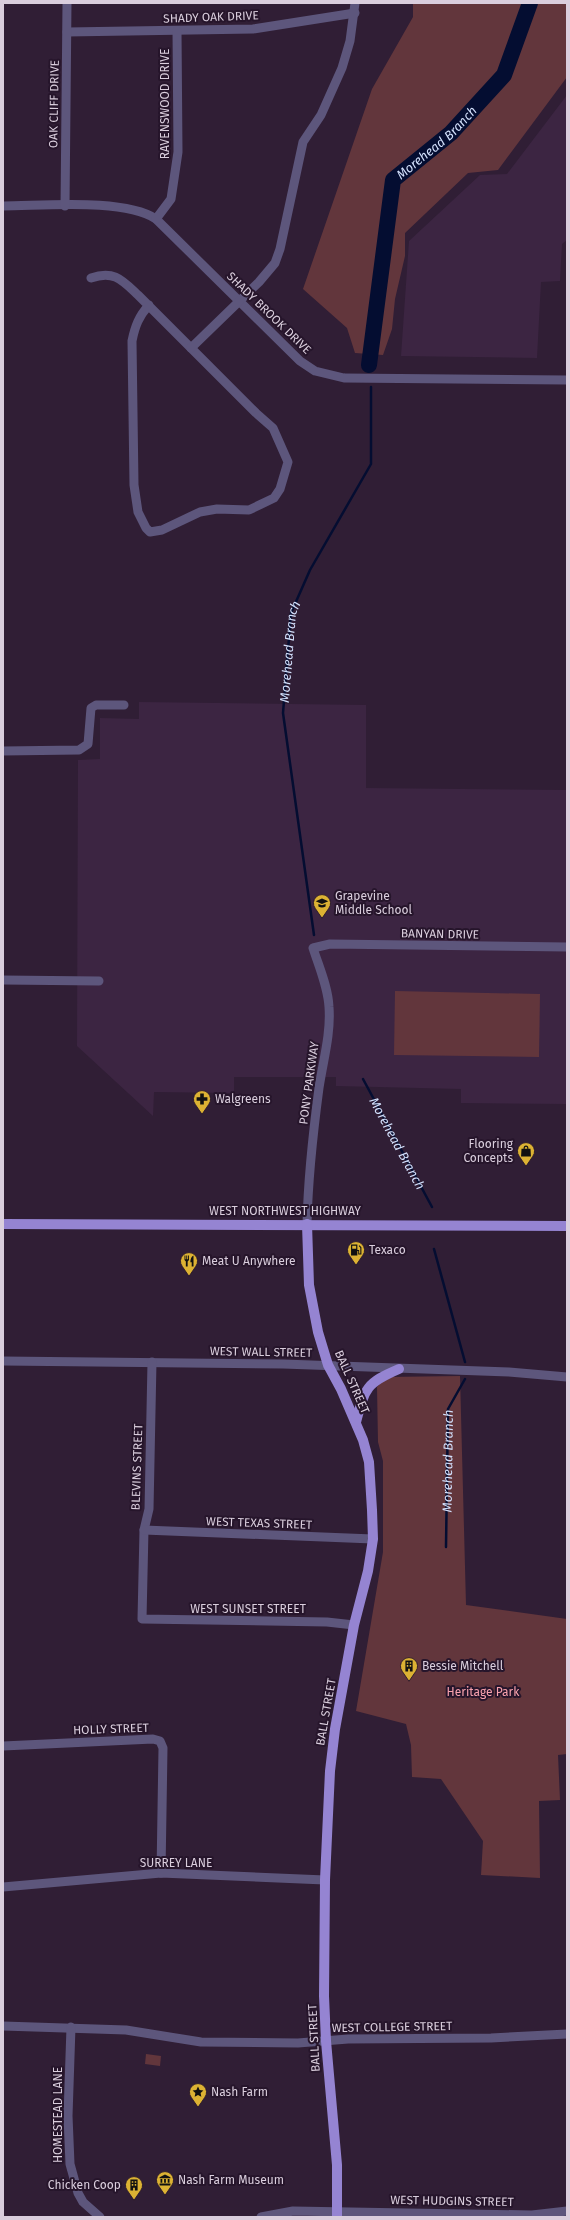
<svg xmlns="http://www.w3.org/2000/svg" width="570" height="2220" font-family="'Fira Sans',sans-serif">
<rect width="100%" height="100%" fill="#301e35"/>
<g fill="#3c2542">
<polygon points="567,95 567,240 562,244 560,281 541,282 537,358 401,356 409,241 480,175 507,174"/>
<polygon points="139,702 366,705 366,788 567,790 567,1104 461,1103 461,1089 336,1086 336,1077 234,1077 234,1093 154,1092 153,1116 77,1046 78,760 100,759 100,718 139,719"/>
</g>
<g fill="#62363c">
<polygon points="413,3 567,3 567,77 498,170 468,173 405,233 405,256 395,299 392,329 383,355 355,353 347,328 303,289 372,89 413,17"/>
<polygon points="395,991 540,994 539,1057 394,1055"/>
<polygon points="460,1376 466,1605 567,1619 567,1754 558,1755 560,1800 539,1801 540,1878 481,1875 483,1841 441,1779 412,1777 411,1745 406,1724 356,1711 383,1552 383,1461 378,1442 377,1387 386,1377"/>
<polygon points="146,2054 161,2056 160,2066 145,2064"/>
</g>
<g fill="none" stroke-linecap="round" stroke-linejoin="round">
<g stroke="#040d31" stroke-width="2.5">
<path id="s1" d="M 314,935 L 283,713 L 291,613 L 310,570 L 371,464 L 371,387"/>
<path id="s2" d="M 363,1079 L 432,1207"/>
<polyline points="434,1249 465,1362"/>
<path id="s3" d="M 446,1547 L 448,1409 L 465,1379"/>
</g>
<path stroke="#040d31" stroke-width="16" id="s4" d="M 369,365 L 393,180 L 451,133 L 504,75 L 530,3"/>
<g stroke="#5d567c" stroke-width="9">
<polyline points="67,32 253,29 355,13"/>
<path d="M 3,206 C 43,206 124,198 156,219 L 300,361 L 315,371 L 344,378 L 567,380"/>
<polyline points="65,206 67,3"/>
<polyline points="156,219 171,199 178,152 177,31"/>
<path d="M 91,278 C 114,270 122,280 138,295 L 256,413 L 273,428 L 288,462 L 280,489 L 274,498 L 249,510 L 217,509 L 200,512 L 162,530 L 150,532 L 146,528 L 138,512 L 134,485 L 132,341 C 135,326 139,316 149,305"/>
<polyline points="191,348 259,282 275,263 280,249 303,142 321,115 342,68 350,41 355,3"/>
<polyline points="3,751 79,750 88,744 91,708 96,705 124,705"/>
<polyline points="3,980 99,981"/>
<path d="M 307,1224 C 308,1179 313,1133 319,1088 C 323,1061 331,1034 329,1007 C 328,987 319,967 313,948 L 330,944 L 567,947"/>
<polyline points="3,1361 283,1364 509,1372 567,1377"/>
<polyline points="152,1362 149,1509 144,1530 142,1619 327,1622 354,1625"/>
<polyline points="144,1530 373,1539"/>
<polyline points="3,1746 153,1739 160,1741 163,1748 161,1873"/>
<polyline points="3,1887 161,1873 325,1880"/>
<polyline points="3,2026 126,2030 201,2042 298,2043 348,2039 491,2038 567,2034"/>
<polyline points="71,2027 68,2116 70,2164 78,2193 83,2202 100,2217"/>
<polyline points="261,2217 293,2211 532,2215 567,2211"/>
</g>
<g stroke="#9584d2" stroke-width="10">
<polyline points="3,1224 567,1226"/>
<polyline points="307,1224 309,1285 318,1332 328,1365 341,1389 363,1440 369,1462 372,1510 373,1539 368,1571 354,1625 335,1729 330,1771 325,1880 324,1996 326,2041 337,2165 337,2217"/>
<path d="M 356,1422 C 365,1388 366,1383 399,1369"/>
</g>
</g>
<defs>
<g id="school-pin" transform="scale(0.9)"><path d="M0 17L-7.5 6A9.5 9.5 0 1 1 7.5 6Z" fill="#dcb233" stroke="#26152b"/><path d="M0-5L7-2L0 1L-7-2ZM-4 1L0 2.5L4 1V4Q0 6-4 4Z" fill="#111"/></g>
<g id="pharmacy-pin" transform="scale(0.9)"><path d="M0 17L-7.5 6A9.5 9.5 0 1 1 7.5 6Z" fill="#dcb233" stroke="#26152b"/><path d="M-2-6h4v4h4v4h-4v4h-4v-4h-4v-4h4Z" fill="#111"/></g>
<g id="shop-pin" transform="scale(0.9)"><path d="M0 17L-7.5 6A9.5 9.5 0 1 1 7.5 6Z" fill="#dcb233" stroke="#26152b"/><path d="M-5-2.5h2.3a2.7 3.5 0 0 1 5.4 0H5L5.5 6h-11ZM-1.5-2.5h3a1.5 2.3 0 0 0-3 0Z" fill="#111"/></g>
<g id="fuel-pin" transform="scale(0.9)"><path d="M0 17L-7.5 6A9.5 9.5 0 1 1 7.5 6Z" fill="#dcb233" stroke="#26152b"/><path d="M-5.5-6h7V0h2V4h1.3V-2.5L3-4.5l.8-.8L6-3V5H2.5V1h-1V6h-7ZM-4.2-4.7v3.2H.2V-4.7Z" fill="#111"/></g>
<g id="restaurant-pin" transform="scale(0.9)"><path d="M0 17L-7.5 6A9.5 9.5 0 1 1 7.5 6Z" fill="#dcb233" stroke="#26152b"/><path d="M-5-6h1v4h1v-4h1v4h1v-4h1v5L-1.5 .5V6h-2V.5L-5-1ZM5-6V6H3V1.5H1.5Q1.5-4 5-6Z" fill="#111"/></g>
<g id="building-pin" transform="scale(0.9)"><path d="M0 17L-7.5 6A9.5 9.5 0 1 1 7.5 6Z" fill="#dcb233" stroke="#26152b"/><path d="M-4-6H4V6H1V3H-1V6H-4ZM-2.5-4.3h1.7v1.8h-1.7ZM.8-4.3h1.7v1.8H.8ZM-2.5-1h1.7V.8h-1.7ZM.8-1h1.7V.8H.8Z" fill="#111"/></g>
<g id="sight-pin" transform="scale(0.9)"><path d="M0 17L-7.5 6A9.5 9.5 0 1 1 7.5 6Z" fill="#dcb233" stroke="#26152b"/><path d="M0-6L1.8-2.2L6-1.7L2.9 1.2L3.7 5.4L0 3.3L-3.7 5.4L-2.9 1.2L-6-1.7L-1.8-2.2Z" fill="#111"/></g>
<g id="museum-pin" transform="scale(0.9)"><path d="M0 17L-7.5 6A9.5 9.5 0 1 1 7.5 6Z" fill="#dcb233" stroke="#26152b"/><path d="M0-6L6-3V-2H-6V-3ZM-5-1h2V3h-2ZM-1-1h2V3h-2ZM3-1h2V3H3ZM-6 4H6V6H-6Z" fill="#111"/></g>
</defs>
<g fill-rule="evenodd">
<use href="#school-pin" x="322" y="903"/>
<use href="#pharmacy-pin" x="202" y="1099"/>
<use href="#shop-pin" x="526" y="1151"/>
<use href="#fuel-pin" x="356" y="1250"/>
<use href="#restaurant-pin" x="189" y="1261"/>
<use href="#building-pin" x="409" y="1666"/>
<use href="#sight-pin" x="198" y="2092"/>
<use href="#museum-pin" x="165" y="2180"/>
<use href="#building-pin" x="134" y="2185"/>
</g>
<g text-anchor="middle" stroke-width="4" stroke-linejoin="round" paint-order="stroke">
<g font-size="12" fill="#dacedd" stroke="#26152b">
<text transform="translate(211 17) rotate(-2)" y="4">SHADY OAK DRIVE</text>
<text transform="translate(54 104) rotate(-89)" y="4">OAK CLIFF DRIVE</text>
<text transform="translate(165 104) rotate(-90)" y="4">RAVENSWOOD DRIVE</text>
<text transform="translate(269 313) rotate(44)" y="4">SHADY BROOK DRIVE</text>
<text transform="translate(440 934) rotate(1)" y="4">BANYAN DRIVE</text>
<text transform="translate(309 1083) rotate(-82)" y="4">PONY PARKWAY</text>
<text x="285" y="1215">WEST NORTHWEST HIGHWAY</text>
<text transform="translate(261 1352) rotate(1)" y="4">WEST WALL STREET</text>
<text transform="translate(352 1382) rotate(66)" y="4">BALL STREET</text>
<text transform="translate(137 1467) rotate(-88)" y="4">BLEVINS STREET</text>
<text transform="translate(259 1523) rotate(2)" y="4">WEST TEXAS STREET</text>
<text x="248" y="1613">WEST SUNSET STREET</text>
<text transform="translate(326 1712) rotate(-80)" y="4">BALL STREET</text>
<text transform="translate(111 1729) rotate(-2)" y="4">HOLLY STREET</text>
<text x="176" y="1867">SURREY LANE</text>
<text transform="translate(392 2027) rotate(-1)" y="4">WEST COLLEGE STREET</text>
<text transform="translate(314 2038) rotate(-93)" y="4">BALL STREET</text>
<text transform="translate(58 2115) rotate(-90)" y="4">HOMESTEAD LANE</text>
<text transform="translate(452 2201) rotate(1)" y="4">WEST HUDGINS STREET</text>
</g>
<g font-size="12" fill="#dacedd" stroke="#26152b" text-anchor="start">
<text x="335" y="900">Grapevine<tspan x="335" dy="14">Middle School</tspan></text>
<text x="215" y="1103">Walgreens</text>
<text x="513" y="1148" text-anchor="end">Flooring<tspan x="513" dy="14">Concepts</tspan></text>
<text x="369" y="1254">Texaco</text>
<text x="202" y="1265">Meat U Anywhere</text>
<text x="422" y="1670">Bessie Mitchell</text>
<text x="211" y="2096">Nash Farm</text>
<text x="178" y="2184">Nash Farm Museum</text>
<text x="121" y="2189" text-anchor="end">Chicken Coop</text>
</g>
<g font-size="12" fill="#f9a2ae" stroke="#26152b">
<text x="483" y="1696">Heritage Park</text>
</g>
<g font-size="13" font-style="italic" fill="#d2dffb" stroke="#26152b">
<text dy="5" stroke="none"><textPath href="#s4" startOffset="244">Morehead Branch</textPath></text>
<text dy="5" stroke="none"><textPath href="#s1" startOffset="286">Morehead Branch</textPath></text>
<text dy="5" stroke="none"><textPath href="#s2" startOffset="73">Morehead Branch</textPath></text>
<text dy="5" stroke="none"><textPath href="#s3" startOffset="86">Morehead Branch</textPath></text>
</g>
</g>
<rect width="570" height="2220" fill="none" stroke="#dacedd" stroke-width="8"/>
</svg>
